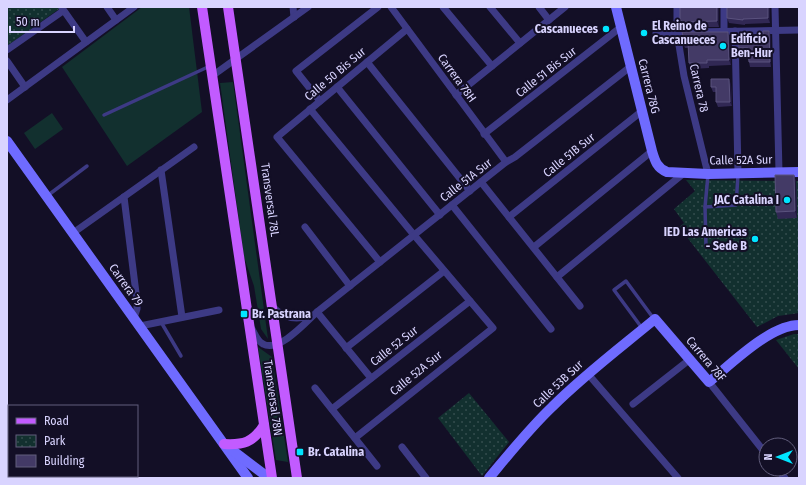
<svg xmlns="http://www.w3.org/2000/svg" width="806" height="485" font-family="'Fira Sans Condensed',sans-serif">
<defs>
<pattern id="park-dots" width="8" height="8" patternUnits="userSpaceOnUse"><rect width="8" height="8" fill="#12302f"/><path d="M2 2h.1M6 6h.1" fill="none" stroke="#344d4e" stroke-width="1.8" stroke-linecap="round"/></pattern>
</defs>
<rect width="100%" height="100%" fill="#130f26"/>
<g fill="#12302f">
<polygon points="142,7 189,7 202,112 127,166 62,67"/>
<polygon points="233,82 268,339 261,329 254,286 244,257 220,83"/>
<polygon points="52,113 63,129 35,149 24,133"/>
<polygon points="258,347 272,357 288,462 276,460"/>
</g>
<g fill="url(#park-dots)">
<polygon points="7,7 58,7 59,9 7,46"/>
<polygon points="686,180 798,181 799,313 778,316 757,327 679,227 684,223 674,209 695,191"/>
<polygon points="794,334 799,334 799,369 776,340"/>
<polygon points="469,393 509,442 482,476 438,418"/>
</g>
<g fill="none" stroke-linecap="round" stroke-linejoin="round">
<g stroke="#3d3a85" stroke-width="3.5">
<polyline points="104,115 210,66"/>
<polyline points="47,196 87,166"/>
<polyline points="705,207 736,205 738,175"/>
<polyline points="706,247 705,207 708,175"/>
<polyline points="161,322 181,356"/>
<polyline points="642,328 614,290 626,281 654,319"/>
</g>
<g stroke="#3d3a85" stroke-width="7">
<polyline points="107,7 116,20"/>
<polyline points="293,7 294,17"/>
<polyline points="391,7 506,162"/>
<polyline points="443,7 492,66"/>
<polyline points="490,7 520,43"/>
<polyline points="539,7 549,20"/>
<polyline points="677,7 677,33 684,76 708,174"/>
<polyline points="775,7 779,172"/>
<polyline points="62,8 86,42"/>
<polyline points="724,31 724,7"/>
<polyline points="735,31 738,173"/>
<polyline points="693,32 799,30"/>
<polyline points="656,33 681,32"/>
<polyline points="7,50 63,11"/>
<polyline points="7,61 25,87"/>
<polyline points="367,62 470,191"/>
<polyline points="212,76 308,7"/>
<polyline points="337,87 440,215"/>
<polyline points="456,95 565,7"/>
<polyline points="7,100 134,7"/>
<polyline points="320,101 296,71 378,7"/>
<polyline points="310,109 414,235 493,328 355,438"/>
<polyline points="484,134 621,27"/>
<polyline points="161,170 182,317"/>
<polyline points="481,182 580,306"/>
<polyline points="124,197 137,301 137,309 134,318"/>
<polyline points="452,205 551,329"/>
<polyline points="509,217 642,111"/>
<polyline points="305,227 350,286"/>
<polyline points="73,233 194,147"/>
<polyline points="534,247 652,151"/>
<polyline points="380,262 277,137 407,29"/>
<polyline points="557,277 684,173"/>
<path d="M 272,306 C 283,318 296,321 311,315"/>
<polyline points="317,312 371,378"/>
<polyline points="140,326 219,310"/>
<path d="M 252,329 C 255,334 257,341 263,344 C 279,353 306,322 317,312 L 506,162 L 515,157 L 630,67"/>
<polyline points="346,348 444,271"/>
<polyline points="588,374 678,478"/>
<polyline points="709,382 766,454"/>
<polyline points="315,388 377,466"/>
<polyline points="633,404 689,360"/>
<polyline points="332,409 470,301"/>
<polyline points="402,447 426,478"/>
<polyline points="777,469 785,478"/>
</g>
<g stroke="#6f6bff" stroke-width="10">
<path d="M 616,7 L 652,151 C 655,161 657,168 667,172 L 708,174 L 799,172"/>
<polyline points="7,141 248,478"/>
<polyline points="232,450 269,478"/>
<path d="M 489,478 C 509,454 529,429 552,407 C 584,375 620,348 655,319 L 709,382 C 731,364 770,325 799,325"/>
</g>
<g stroke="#c25bff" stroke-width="10">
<polyline points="202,7 272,478"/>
<polyline points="228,7 297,478"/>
<path d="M 224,444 C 243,445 253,443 264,425"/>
</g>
</g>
<g fill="#312854">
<polygon points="680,7 719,7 719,27 684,27 683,26 682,26 680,21"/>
<polygon points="727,7 770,7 770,23 745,24 745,25 729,23 727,18"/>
<polygon points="728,32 730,37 731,65 709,66 709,68 691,69 689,63 689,48 685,48 683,43"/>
<polygon points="771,36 771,67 750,67 749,62 748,53 740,53 739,48 748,37"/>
<polygon points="731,84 732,106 718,107 716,102 716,92 713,92 711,87"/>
<polygon points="794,175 796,182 797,218 778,219 776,212"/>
</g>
<g fill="#1d163a">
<polygon points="717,7 719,7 719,27 717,21"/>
<polygon points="768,7 770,7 770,23 768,18"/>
<polygon points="769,31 771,36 771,67 770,62"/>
<polygon points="728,32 730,37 731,65 729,60"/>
<polygon points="729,79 731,84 732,106 730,102"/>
<polygon points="794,175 796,182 797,218 795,211"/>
</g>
<g fill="#433a66" stroke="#5a527e">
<polygon points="680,7 717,7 717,21 682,22 682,21 680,21"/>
<polygon points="727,7 768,7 768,18 743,19 743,20 727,18"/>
<polygon points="763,31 769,31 770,62 749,62 748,48 739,48 738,34 747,34 747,37 763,36"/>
<polygon points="682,32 728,32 729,60 707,60 707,63 689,63 688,42 683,43 681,36 683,36"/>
<polygon points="711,79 729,79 730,102 716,102 716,87 711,87"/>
<polygon points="775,175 794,175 795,211 776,212"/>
</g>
<g fill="#00e5ff" stroke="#130f26" stroke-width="1.5">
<circle cx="606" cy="29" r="4"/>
<circle cx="644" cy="33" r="4"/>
<circle cx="723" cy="46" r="4"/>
<circle cx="787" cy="200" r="4"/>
<circle cx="755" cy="239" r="4"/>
<rect x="240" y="310" width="8" height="8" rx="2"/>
<rect x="296" y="448" width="8" height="8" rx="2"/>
</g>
<g text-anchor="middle" stroke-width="4" stroke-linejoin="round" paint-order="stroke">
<g font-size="12" font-weight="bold" fill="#d9d4ff" stroke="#130f26" text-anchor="start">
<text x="652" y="30">El Reino de<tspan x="652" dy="14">Cascanueces</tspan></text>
<text x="598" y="33" text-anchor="end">Cascanueces</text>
<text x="731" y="43">Edificio<tspan x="731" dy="14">Ben-Hur</tspan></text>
<text x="779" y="204" text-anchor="end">JAC Catalina I</text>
<text x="747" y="236" text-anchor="end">IED Las Americas<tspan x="747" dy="14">- Sede B</tspan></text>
<text x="252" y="318">Br. Pastrana</text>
<text x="308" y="456">Br. Catalina</text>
</g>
<g font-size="12" fill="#d9d4ff" stroke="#130f26">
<text transform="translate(546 72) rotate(-38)" y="4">Calle 51 Bis Sur</text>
<text transform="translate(335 74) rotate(-40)" y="4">Calle 50 Bis Sur</text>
<text transform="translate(457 78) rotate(54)" y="4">Carrera 78H</text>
<text transform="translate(649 86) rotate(76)" y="4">Carrera 78G</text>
<text transform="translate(699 88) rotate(77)" y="4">Carrera 78</text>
<text transform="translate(569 155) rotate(-39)" y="4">Calle 51B Sur</text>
<text transform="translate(741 160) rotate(-1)" y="4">Calle 52A Sur</text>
<text transform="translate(466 180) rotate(-38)" y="4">Calle 51A Sur</text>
<text transform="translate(270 200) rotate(82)" y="4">Transversal 78L</text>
<text transform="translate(126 285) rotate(54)" y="4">Carrera 79</text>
<text transform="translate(394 346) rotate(-38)" y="4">Calle 52 Sur</text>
<text transform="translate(706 359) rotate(50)" y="4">Carrera 78F</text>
<text transform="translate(416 373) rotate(-39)" y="4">Calle 52A Sur</text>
<text transform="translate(558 384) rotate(-43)" y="4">Calle 53B Sur</text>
<text transform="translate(273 398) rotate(82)" y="4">Transversal 78N</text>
</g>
</g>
<rect width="806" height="485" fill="none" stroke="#d9d4ff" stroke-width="16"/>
<rect x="8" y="405" width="130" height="72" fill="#130f26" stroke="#625e7d"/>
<rect x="16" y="418" width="20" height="6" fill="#c25bff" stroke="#625e7d"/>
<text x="44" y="425" font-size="12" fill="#d9d4ff">Road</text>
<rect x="16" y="435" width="20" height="12" fill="url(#park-dots)" stroke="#625e7d"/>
<text x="44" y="445" font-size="12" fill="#d9d4ff">Park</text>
<rect x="16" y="455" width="20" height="12" fill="#433a66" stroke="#625e7d"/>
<text x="44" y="465" font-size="12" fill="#d9d4ff">Building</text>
<g transform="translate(778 457) rotate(270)"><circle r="19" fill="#130f26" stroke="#625e7d"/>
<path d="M0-3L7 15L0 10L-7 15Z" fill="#00e5ff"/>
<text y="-6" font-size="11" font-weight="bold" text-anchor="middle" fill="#d9d4ff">N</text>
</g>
<path d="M10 26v6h64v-6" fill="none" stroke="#d9d4ff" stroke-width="2"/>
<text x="16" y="26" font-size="12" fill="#d9d4ff" stroke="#130f26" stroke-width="3" paint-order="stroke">50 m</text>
</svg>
